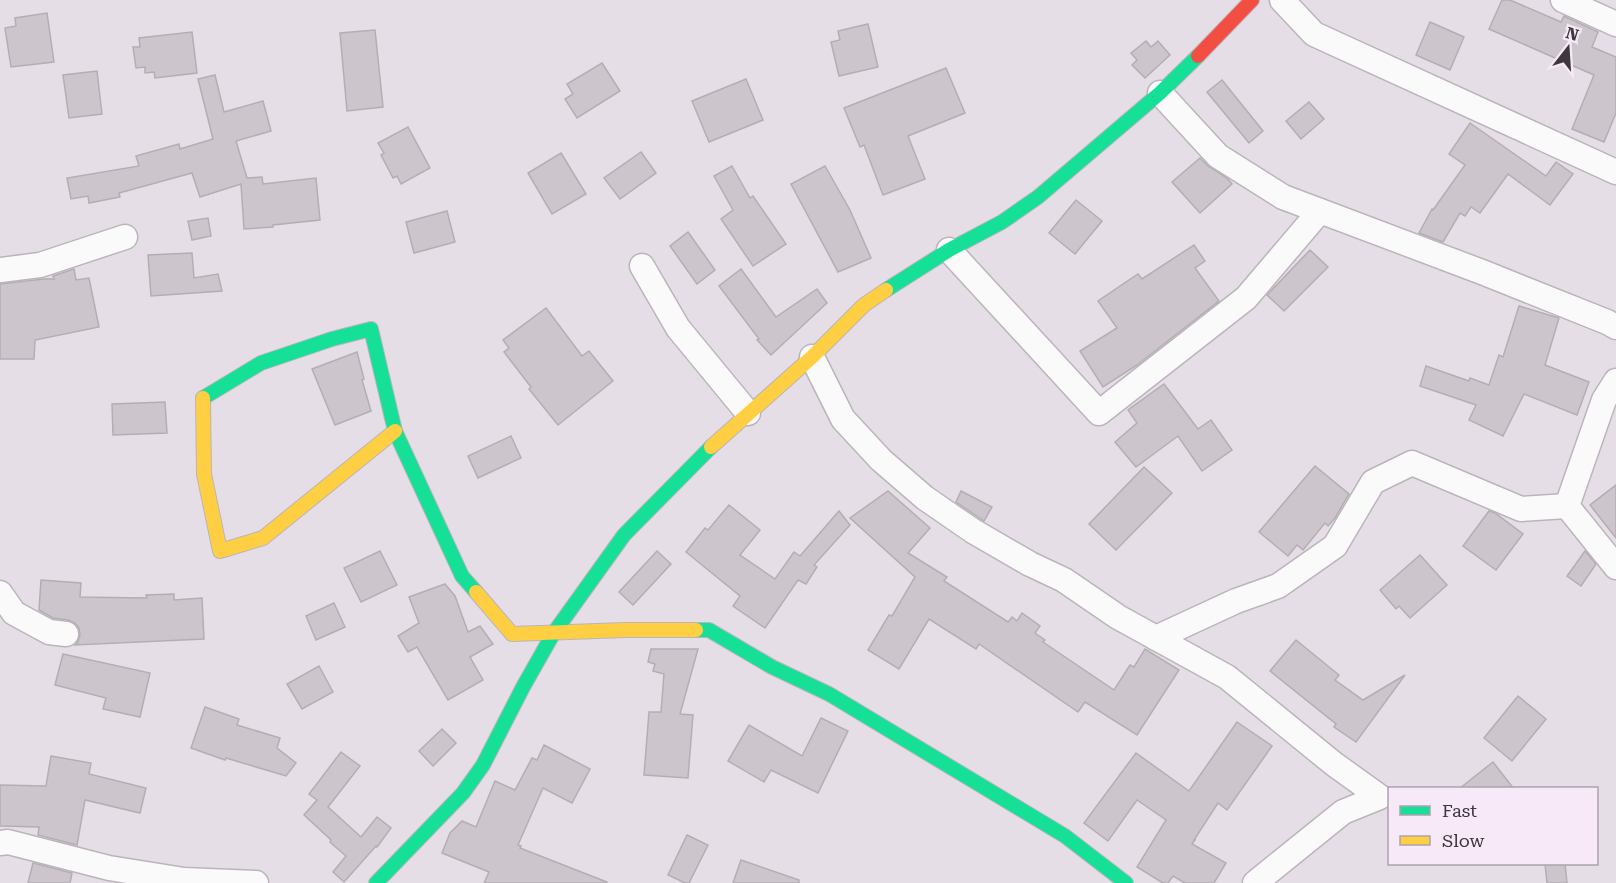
<svg xmlns="http://www.w3.org/2000/svg" width="1616" height="883" font-family="'Roboto Serif',serif">
<rect width="100%" height="100%" fill="#e6dee6"/>
<g fill="#ccc6cc" stroke="#b4aeb4" stroke-width="1.5">
<polygon points="1502,0 1510,0 1561,22 1564,16 1598,32 1592,47 1616,57 1616,113 1604,142 1572,129 1594,75 1489,29"/>
<polygon points="47,13 54,62 11,67 5,28 16,26 15,18"/>
<polygon points="1430,22 1464,37 1450,70 1416,55"/>
<polygon points="868,24 878,67 839,76 831,42 840,40 838,31"/>
<polygon points="375,30 383,107 347,111 340,33"/>
<polygon points="192,32 197,73 155,78 154,72 145,73 145,67 136,68 133,47 140,47 139,38"/>
<polygon points="1146,41 1151,47 1158,41 1170,55 1145,78 1132,65 1137,60 1131,53"/>
<polygon points="602,63 620,91 577,118 565,99 573,94 567,84"/>
<polygon points="946,68 965,113 908,136 925,179 883,195 864,145 860,147 844,108"/>
<polygon points="97,71 102,114 69,118 63,75"/>
<polygon points="215,75 224,112 263,101 271,131 236,141 247,178 262,177 263,184 316,178 320,220 273,225 273,227 244,229 241,184 200,197 192,173 119,193 120,197 89,203 88,196 71,199 67,178 139,166 136,156 179,144 180,149 213,139 198,79"/>
<polygon points="746,79 763,120 709,142 692,101"/>
<polygon points="1222,80 1263,131 1249,143 1207,92"/>
<polygon points="1309,102 1324,119 1301,139 1286,121"/>
<polygon points="1470,123 1546,176 1556,162 1573,174 1550,205 1508,174 1480,213 1471,207 1465,216 1460,213 1443,242 1419,233 1432,209 1433,210 1465,165 1449,154"/>
<polygon points="408,127 430,168 401,184 397,176 393,178 381,155 384,153 378,143"/>
<polygon points="641,152 656,173 620,199 604,178"/>
<polygon points="561,153 586,194 552,214 528,173"/>
<polygon points="1200,158 1208,166 1227,178 1232,184 1200,213 1172,182"/>
<polygon points="732,166 750,198 753,196 786,244 753,266 721,219 733,210 714,176"/>
<polygon points="825,166 850,210 871,258 838,272 791,184"/>
<polygon points="1076,200 1102,221 1075,254 1049,233"/>
<polygon points="447,211 455,242 414,253 406,222"/>
<polygon points="208,218 211,236 192,240 188,221"/>
<polygon points="688,232 715,270 697,284 670,246"/>
<polygon points="1194,245 1205,261 1195,268 1219,301 1137,365 1103,387 1080,351 1117,328 1098,301 1138,274 1142,279"/>
<polygon points="1310,250 1328,267 1284,311 1267,295"/>
<polygon points="192,253 194,278 218,274 222,291 151,296 148,255"/>
<polygon points="74,269 76,280 89,278 99,327 35,340 34,359 0,359 0,284 44,279 54,279 53,276"/>
<polygon points="741,269 776,317 817,289 827,303 771,355 757,340 759,339 719,286"/>
<polygon points="1519,306 1559,318 1545,365 1589,382 1577,415 1524,394 1503,436 1469,420 1476,405 1420,386 1426,366 1469,381 1470,378 1489,385 1499,355 1503,357"/>
<polygon points="546,308 582,356 589,351 613,381 558,425 529,389 531,387 504,352 509,348 503,340"/>
<polygon points="357,352 364,379 362,380 371,411 335,425 312,369"/>
<polygon points="1164,384 1198,429 1211,420 1232,450 1202,471 1178,436 1136,467 1115,442 1137,423 1128,410"/>
<polygon points="165,402 167,433 113,435 112,404"/>
<polygon points="511,436 521,458 478,478 468,456"/>
<polygon points="1315,466 1349,494 1335,518 1328,526 1325,523 1303,550 1297,545 1288,556 1259,532"/>
<polygon points="1144,467 1172,493 1116,550 1089,524"/>
<polygon points="1616,485 1616,538 1590,505"/>
<polygon points="888,491 930,528 908,553 947,577 944,581 1008,622 1012,617 1017,621 1022,613 1040,626 1035,633 1045,640 1043,642 1114,690 1130,665 1134,667 1145,649 1179,670 1137,735 1085,702 1078,712 979,644 976,649 929,619 899,669 868,650 889,615 892,616 915,577 850,518"/>
<polygon points="961,491 992,507 984,521 956,502"/>
<polygon points="729,505 760,530 740,555 775,579 794,552 800,556 839,511 850,525 814,565 817,567 806,584 798,580 765,628 733,606 740,596 686,552 705,528 708,530"/>
<polygon points="1489,511 1495,513 1523,534 1496,570 1463,546"/>
<polygon points="380,551 397,585 361,602 344,568"/>
<polygon points="657,551 671,564 633,605 619,592"/>
<polygon points="1585,551 1596,564 1581,586 1567,576"/>
<polygon points="1420,555 1447,585 1410,618 1399,606 1396,609 1380,590"/>
<polygon points="41,580 81,583 80,597 147,598 146,595 174,594 174,600 202,598 204,639 75,645 78,642 80,635 79,628 75,623 68,620 53,618 39,610"/>
<polygon points="445,584 455,596 468,632 480,626 493,644 470,657 483,680 448,700 417,647 408,652 398,636 419,623 409,597"/>
<polygon points="334,603 345,627 316,640 306,616"/>
<polygon points="1296,640 1339,675 1335,680 1363,700 1405,675 1356,742 1334,727 1336,724 1270,671"/>
<polygon points="651,649 698,649 680,714 693,715 688,778 644,775 649,712 661,712 664,674 653,671 655,664 648,662"/>
<polygon points="63,654 150,673 140,717 103,709 106,698 55,685"/>
<polygon points="319,666 333,692 302,709 287,684"/>
<polygon points="1518,696 1546,719 1512,761 1484,738"/>
<polygon points="205,707 239,719 237,725 280,738 277,748 296,763 286,776 226,758 225,760 191,748"/>
<polygon points="821,718 848,731 818,793 771,770 764,782 728,761 749,725 802,756"/>
<polygon points="1237,722 1272,746 1227,810 1218,803 1194,840 1195,840 1192,844 1226,863 1214,883 1185,883 1173,876 1168,883 1163,883 1137,867 1166,820 1137,800 1108,841 1084,823 1136,753 1189,791"/>
<polygon points="442,729 456,743 433,766 419,751"/>
<polygon points="544,745 590,769 572,803 543,788 518,845 521,846 520,848 607,882 607,883 484,883 489,872 442,853 450,833 462,821 476,827 495,781 515,790 532,758 537,760"/>
<polygon points="341,752 360,766 328,807 361,837 377,817 391,828 377,847 376,846 344,882 333,872 346,856 330,842 331,840 304,815 317,800 309,794"/>
<polygon points="51,756 91,763 89,774 146,788 140,813 85,800 77,845 38,835 39,827 0,826 0,785 46,786"/>
<polygon points="1493,762 1514,789 1459,789"/>
<polygon points="687,835 708,845 689,883 685,883 668,875"/>
<polygon points="741,860 799,880 799,883 733,883"/>
<polygon points="33,863 72,873 70,883 28,883"/>
<polygon points="1545,864 1565,864 1567,883 1547,883"/>
</g>
<g fill="none" stroke-linecap="round" stroke-linejoin="round">
<g stroke="#bbb5bb" stroke-width="27">
<g id="street">
<polyline points="1282,0 1314,34 1616,172"/>
<polyline points="1563,0 1616,24"/>
<polyline points="1160,93 1218,156 1283,197 1482,272 1607,322 1616,327"/>
<polyline points="949,250 1099,413 1246,298 1320,211"/>
<polyline points="642,266 678,328 748,413"/>
<polyline points="0,270 40,265 125,237"/>
<polyline points="812,357 843,419 881,460 925,498 973,531 1030,564 1064,580 1118,617 1227,677 1334,764 1380,797 1343,812 1255,883"/>
<polyline points="1616,381 1604,400 1567,506 1616,567"/>
<polyline points="0,593 14,613 49,632 66,634"/>
<polyline points="1156,638 1236,601 1278,586 1335,546 1373,482 1412,463 1521,509 1567,506"/>
<polyline points="0,843 8,842 109,868 184,880 256,883"/>
</g>
</g>
<g stroke="#bbb5bb" stroke-width="16">
<g id="fast">
<polyline points="886,290 949,250 1002,222 1038,197 1160,93 1198,56"/>
<polyline points="203,398 261,363 332,339 371,329 395,431 462,576 476,592"/>
<polyline points="696,630 709,630 772,667 829,694 1065,836 1126,883"/>
<polyline points="376,883 463,793 483,765 523,687 553,634 624,535 711,447"/>
</g>
</g>
<g stroke="#bbb5bb" stroke-width="16">
<g id="slow">
<polyline points="203,398 204,474 220,551 263,538 395,431"/>
<polyline points="711,447 812,357 864,305 886,290"/>
<polyline points="476,592 512,634 626,630 696,630"/>
</g>
</g>
<g stroke="#bbb5bb" stroke-width="16">
<polyline id="jam" points="1198,56 1252,0"/>
</g>
<use href="#street" stroke="#fbfafb" stroke-width="24"/>
<use href="#fast" stroke="#16e098" stroke-width="14"/>
<use href="#slow" stroke="#ffcf43" stroke-width="14"/>
<use href="#jam" stroke="#f24e42" stroke-width="14"/>
</g>
<rect x="1388" y="787" width="210" height="78" fill="#f7e9f8" stroke="#ada2ae" stroke-width="1.5"/>
<rect x="1400" y="806" width="30" height="9" fill="#16e098" stroke="#ada2ae" stroke-width="1.5"/>
<text x="1442" y="817" font-size="18" fill="#3e383e">Fast</text>
<rect x="1400" y="836" width="30" height="9" fill="#ffcf43" stroke="#ada2ae" stroke-width="1.5"/>
<text x="1442" y="847" font-size="18" fill="#3e383e">Slow</text>
<g transform="translate(1568 48) rotate(17)" stroke="#f7e9f8" stroke-width="4.5" paint-order="stroke">
<path d="M0-4.5L10 22L0 15L-10 22Z" fill="#3e383e"/>
<text y="-9" font-size="16" font-weight="bold" text-anchor="middle" fill="#3e383e">N</text>
</g>
</svg>
